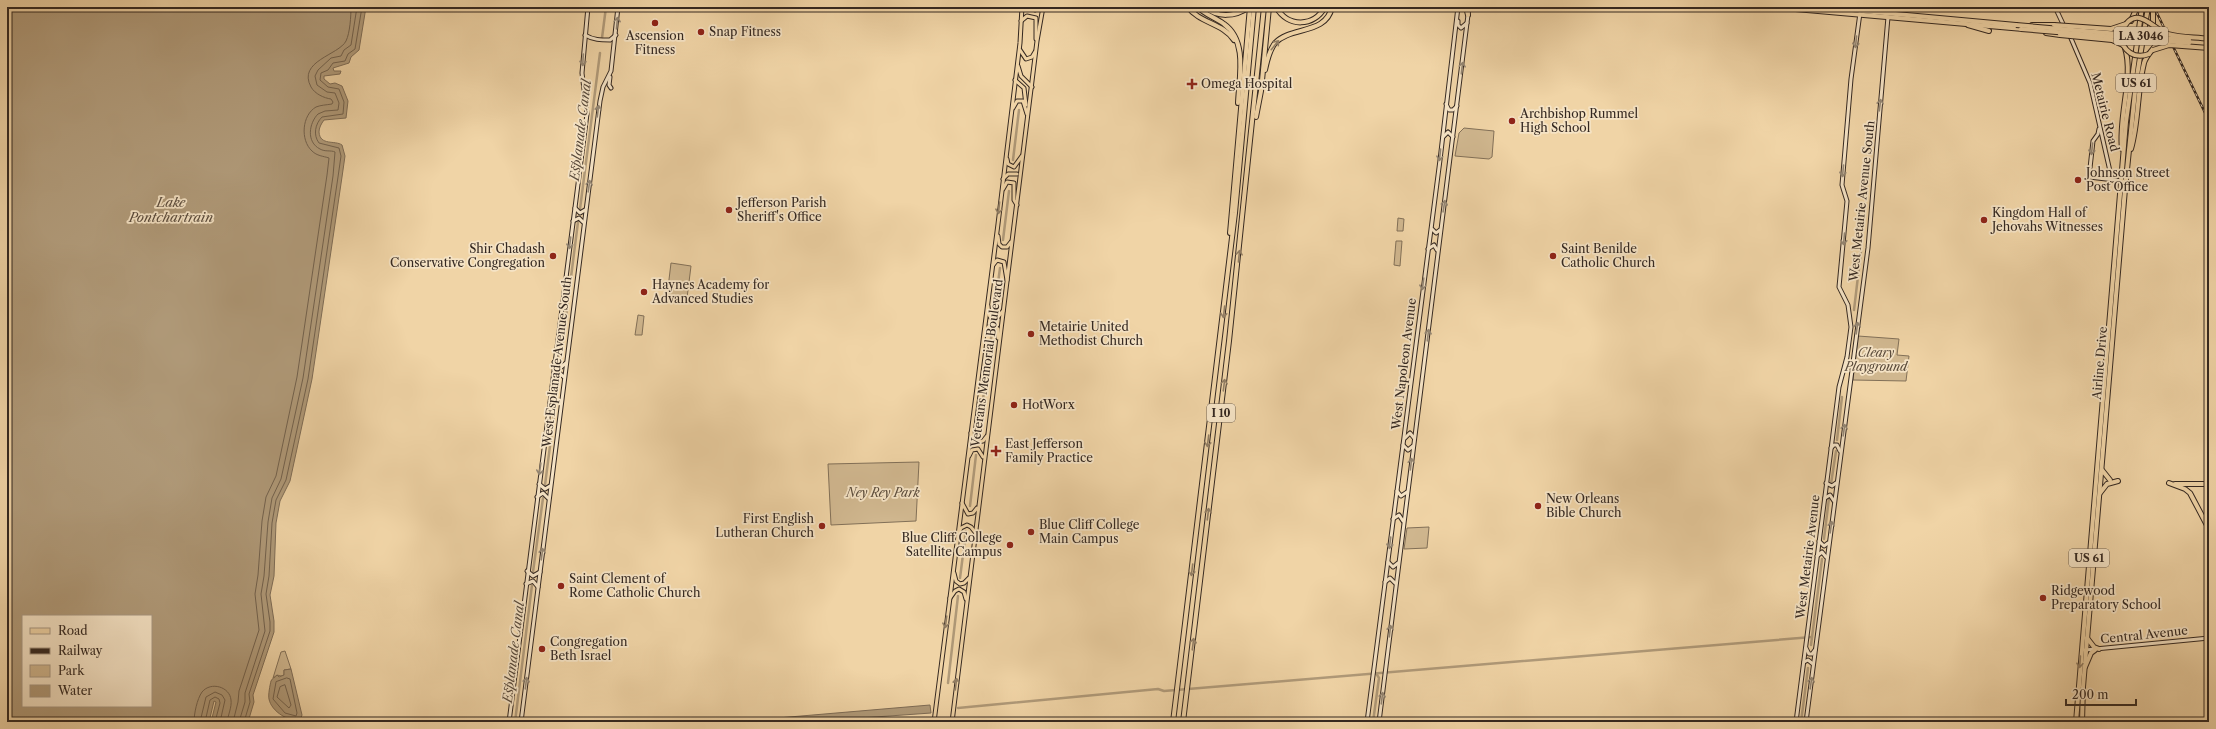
<svg xmlns="http://www.w3.org/2000/svg" width="2216" height="729" font-family="'Libre Caslon Text',serif">
<rect width="100%" height="100%" fill="#f0d4a6"/>
<filter id="stains"><feTurbulence type="fractalNoise" baseFrequency=".005" numOctaves="4"/><feColorMatrix values="0 0 0 0 .2 0 0 0 0 .09 0 0 0 0 .02 0 0 0 .5 -.17"/></filter>
<radialGradient id="worn" r=".72"><stop offset=".6" stop-color="#630" stop-opacity="0"/><stop offset="1" stop-color="#630" stop-opacity=".3"/></radialGradient>
<g fill="#d0b78f" stroke="#827058">
<polygon points="1464,128 1494,131 1492,157 1489,159 1455,156 1459,133"/>
<polygon points="1398,218 1404,219 1403,231 1397,231"/>
<polygon points="1396,241 1402,241 1400,266 1394,265"/>
<polygon points="671,263 691,266 687,298 667,296"/>
<polygon points="638,315 644,316 642,335 635,335"/>
<polygon points="1858,336 1899,339 1897,355 1909,356 1906,381 1853,380"/>
<polygon points="919,462 916,521 831,525 828,464"/>
<polygon points="1429,527 1427,548 1404,549 1407,528"/>
<polygon points="285,651 291,669 284,670 284,675 281,676 277,675 273,678 281,652"/>
</g>
<g fill="#b09a79" stroke="#7e6c56" fill-rule="evenodd">
<path d="M 7,7 L 366,7 L 359,50 L 351,57 L 349,63 L 333,68 L 334,71 L 341,71 L 340,74 L 324,76 L 324,79 L 330,84 L 335,83 L 342,86 L 348,101 L 346,118 L 324,120 C 321,124 319,128 319,132 C 320,146 335,140 342,145 L 345,156 L 342,177 L 312,379 L 290,481 L 280,501 L 276,523 L 274,576 L 270,595 L 274,621 L 274,632 L 253,695 L 254,702 L 248,722 L 211,722 L 216,702 L 214,701 L 209,722 L 7,722 ZM 23,616 L 151,616 L 151,706 L 23,706 Z"/>
<path d="M 291,669 L 302,715 L 301,718 C 290,724 271,711 269,699 C 268,695 270,685 271,681 C 272,678 275,678 277,675 L 279,677 L 284,675 L 284,670 Z"/>
<polygon points="930,705 931,713 805,722 731,722"/>
</g>
<g fill="none" stroke-linecap="round" stroke-linejoin="round">
<g stroke="#72614d" stroke-width="1">
<polygon points="287,678 290,679 297,713 296,716 285,713 273,699 276,682"/>
<polygon points="285,685 291,705 289,708 277,697 280,687"/>
<path d="M 194,722 C 194,714 197,699 202,692 C 211,681 230,687 231,700 C 232,707 228,715 227,722"/>
<polyline points="200,722 206,697 215,692 222,695 225,700 220,722"/>
<polyline points="205,722 210,700 215,697 219,699 220,703 215,722"/>
<path d="M 233,722 L 238,702 L 239,691 L 259,630 L 255,594 L 258,575 L 262,521 L 266,497 L 276,476 L 297,377 L 327,175 L 329,158 C 323,156 317,156 312,151 C 300,140 302,115 316,107 C 321,105 326,105 332,104 L 333,102 L 331,99 C 324,98 315,94 311,87 C 297,61 339,55 346,41 C 350,33 351,16 351,7"/>
<path d="M 239,722 L 245,702 L 245,693 L 265,631 L 261,594 L 264,576 L 268,522 L 272,498 L 281,479 L 303,378 L 333,176 L 335,152 C 331,150 325,152 320,149 C 306,142 309,123 318,114 L 325,111 L 338,110 L 339,103 L 335,93 L 327,92 L 317,85 L 315,76 L 318,70 L 331,58 L 341,56 L 344,50 L 351,45 L 357,7"/>
<path d="M 244,722 L 250,702 L 249,694 L 270,631 L 270,622 L 266,594 L 269,576 L 272,523 L 276,500 L 286,480 L 308,379 L 338,177 L 341,156 L 339,148 L 319,143 C 313,135 315,124 322,117 L 343,114 L 344,102 L 339,89 L 328,87 L 320,80 L 321,73 L 328,70 L 333,63 L 345,61 L 348,54 L 355,49 L 362,7"/>
<polyline points="778,722 822,718 824,722"/>
</g>
<g stroke="#b09a79" stroke-width="2.5">
<polyline points="602,38 606,7"/>
<polyline points="1013,160 1019,110"/>
<polyline points="580,209 600,53"/>
<polyline points="1003,240 1009,191"/>
<polyline points="1854,310 1861,251"/>
<polyline points="994,313 1000,268"/>
<polyline points="560,364 578,222"/>
<polyline points="978,437 992,331"/>
<polyline points="1837,440 1842,397"/>
<polyline points="1831,484 1836,451"/>
<polyline points="545,485 559,376"/>
<polyline points="970,506 976,455"/>
<polyline points="1824,539 1829,498"/>
<polyline points="533,572 543,498"/>
<polyline points="960,578 966,531"/>
<polyline points="1811,645 1822,559"/>
<polyline points="948,683 958,596"/>
<polyline points="958,708 1158,689 1164,691 1812,637"/>
<polyline points="515,722 532,585"/>
<polyline points="1373,722 1379,678 1376,673"/>
<polyline points="1801,722 1808,668"/>
</g>
<g stroke="#342821" stroke-width="5">
<g id="secondary">
<polyline points="2055,7 2064,26"/>
<polyline points="1458,21 1458,25 1461,28 1467,23"/>
<path d="M 585,35 C 593,40 601,40 610,40 L 616,35"/>
<polyline points="2070,36 2090,83 2112,180"/>
<polyline points="610,77 609,85 611,88"/>
<polyline points="1446,104 1449,110 1453,110 1457,106"/>
<polyline points="2099,129 2098,134 2093,141 2089,177 2123,181"/>
<polyline points="1443,137 1448,132 1453,137"/>
<polyline points="575,208 580,213 585,210"/>
<polyline points="573,221 579,218 583,222"/>
<polyline points="1432,229 1436,233 1440,230"/>
<polyline points="1428,249 1434,245 1437,250"/>
<polyline points="554,362 560,368 566,363"/>
<polyline points="554,375 558,372 564,377"/>
<polyline points="1405,438 1410,433 1414,438"/>
<polyline points="1403,445 1408,450 1413,446"/>
<polyline points="1831,448 1834,445 1837,445 1840,451"/>
<polyline points="1826,483 1832,486 1836,483"/>
<polyline points="539,484 545,489 550,486"/>
<polyline points="1397,491 1401,496 1407,492"/>
<polyline points="537,497 543,493 548,498"/>
<polyline points="1825,498 1830,495 1834,501"/>
<polyline points="1393,519 1399,515 1403,521"/>
<polyline points="1819,541 1824,546 1828,543"/>
<polyline points="1817,556 1822,552 1826,557"/>
<polyline points="1388,562 1393,567 1398,563"/>
<polyline points="527,571 533,576 540,572"/>
<polyline points="1385,582 1390,578 1395,583"/>
<polyline points="526,584 533,581 538,587"/>
<polyline points="1806,648 1809,654 1812,654 1815,650"/>
<polyline points="2085,650 2209,638"/>
<polyline points="1804,662 1808,660 1813,664"/>
<polyline points="509,722 587,114 582,73 588,7"/>
<polyline points="521,722 600,101 603,87 611,71 618,7"/>
<polyline points="1367,722 1440,160 1458,7"/>
<polyline points="1379,722 1469,7"/>
<polyline points="1796,722 1839,387 1847,357 1851,327 1848,305 1839,287 1847,201 1842,185 1851,79 1860,13"/>
<polyline points="1806,722 1868,248 1888,17"/>
</g>
</g>
<g stroke="#342821" stroke-width="5">
<g id="primary">
<polyline points="1027,7 1035,10 1041,7"/>
<polyline points="1021,21 1027,16 1036,18 1036,39"/>
<polyline points="1020,50 1026,59 1032,57 1035,52"/>
<polyline points="1018,66 1021,76 1032,87"/>
<polyline points="1015,80 1024,88 1026,105"/>
<polyline points="1013,108 1017,101 1023,101 1027,114"/>
<polyline points="1007,159 1008,164 1014,167 1022,156"/>
<polyline points="1003,179 1008,174 1017,174"/>
<polyline points="1003,189 1007,182 1014,183 1014,200 1017,205"/>
<polyline points="998,236 999,244 1002,247 1007,247 1011,242"/>
<polyline points="993,265 997,260 1004,262 1007,280"/>
<polyline points="988,306 989,315 991,318 997,318 1003,311"/>
<polyline points="985,334 988,327 994,325 998,329 998,338"/>
<polyline points="971,433 973,439 977,442 983,441 987,436"/>
<polyline points="969,456 972,450 978,449 983,457"/>
<polyline points="962,503 968,514 973,513 977,508"/>
<polyline points="959,532 961,528 967,525 971,527 975,532"/>
<polyline points="954,573 956,581 960,584 964,583 969,578"/>
<polyline points="950,598 955,591 959,589 964,592 966,599"/>
<polyline points="934,722 998,224 1020,43 1022,7"/>
<polyline points="952,722 1037,41 1043,7"/>
</g>
</g>
<g stroke="#342821" stroke-width="6">
<g id="highway">
<path d="M 1188,7 C 1199,23 1223,23 1234,40"/>
<path d="M 1198,7 C 1205,15 1215,17 1224,24 C 1248,41 1239,78 1238,103"/>
<path d="M 1204,7 C 1218,18 1235,17 1249,7"/>
<polyline points="1212,7 1220,9 1231,7"/>
<path d="M 1276,7 C 1288,28 1314,27 1325,7"/>
<polyline points="1466,7 1468,15"/>
<polyline points="1771,7 2023,29"/>
<polyline points="1819,7 2016,25"/>
<polyline points="2153,7 2153,24"/>
<polyline points="2131,21 2137,7"/>
<polyline points="1968,25 1989,31"/>
<polyline points="2032,25 2054,25"/>
<polyline points="2046,33 2060,35"/>
<polyline points="2189,40 2209,42"/>
<polyline points="2189,43 2209,45"/>
<path d="M 1265,70 C 1267,60 1269,51 1275,43 C 1291,26 1326,35 1332,7"/>
<polyline points="1256,117 1261,91 1269,7"/>
<path d="M 2122,149 C 2118,117 2134,77 2125,48"/>
<path d="M 2131,149 C 2139,121 2137,91 2144,63 C 2148,49 2164,46 2156,28"/>
<polyline points="1230,233 1250,7"/>
<polyline points="2102,470 2110,480"/>
<polyline points="2169,483 2185,489 2190,493 2209,529"/>
<polyline points="2175,484 2209,484"/>
<polyline points="2100,493 2107,484 2118,481"/>
<polyline points="2087,638 2094,647 2099,649"/>
<polyline points="2085,667 2091,653 2095,650"/>
<polyline points="1173,722 1235,213 1254,7"/>
<polyline points="1183,722 1229,341 1264,7"/>
<polyline points="2076,722 2126,122 2142,7"/>
<polyline points="2082,722 2083,687 2125,189 2136,82 2148,7"/>
</g>
</g>
<use href="#secondary" stroke="#f5e3c5" stroke-width="3"/>
<use href="#primary" stroke="#f0d4a6" stroke-width="3"/>
<use href="#highway" stroke="#f0d4a6" stroke-width="4"/>
<g stroke="#342821" stroke-width="2.5">
<polyline id="rail" points="2154,7 2209,121"/>
</g>
<use href="#rail" stroke="#f5e3c5" stroke-width="1" stroke-dasharray="3" stroke-linecap="butt"/>
<g stroke="#342821" stroke-width="6" stroke-linecap="butt">
<g id="highway-bridge">
<polyline points="2016,25 2189,40"/>
<polyline points="2054,25 2111,29 2126,24"/>
<polyline points="2021,29 2189,43"/>
<polyline points="2060,35 2112,40 2123,45"/>
<polyline points="2153,50 2169,45 2209,48"/>
<path d="M 2149,54 C 2138,58 2129,55 2123,45 L 2122,31 C 2136,1 2154,31 2168,34 C 2181,38 2196,37 2209,39"/>
</g>
</g>
<use href="#highway-bridge" stroke="#f0d4a6" stroke-width="4"/>
</g>
<defs><path id="oneway-shaft" d="M-6 0H5M1.5-3L5.5 0L1.5 3" fill="none" stroke-width="1.6" stroke-linecap="round" stroke-linejoin="round"/></defs>
<g stroke="#948673">
<use href="#oneway-shaft" transform="translate(617 23) rotate(-85)"/>
<use href="#oneway-shaft" transform="translate(1856 42) rotate(95)"/>
<use href="#oneway-shaft" transform="translate(583 60) rotate(93)"/>
<use href="#oneway-shaft" transform="translate(1462 68) rotate(-83)"/>
<use href="#oneway-shaft" transform="translate(1880 105) rotate(-83)"/>
<use href="#oneway-shaft" transform="translate(598 111) rotate(-83)"/>
<use href="#oneway-shaft" transform="translate(2092 149) rotate(96)"/>
<use href="#oneway-shaft" transform="translate(1440 155) rotate(96)"/>
<use href="#oneway-shaft" transform="translate(1843 171) rotate(95)"/>
<use href="#oneway-shaft" transform="translate(589 186) rotate(-82)"/>
<use href="#oneway-shaft" transform="translate(1444 206) rotate(-81)"/>
<use href="#oneway-shaft" transform="translate(1844 239) rotate(95)"/>
<use href="#oneway-shaft" transform="translate(570 243) rotate(97)"/>
<use href="#oneway-shaft" transform="translate(1423 284) rotate(97)"/>
<use href="#oneway-shaft" transform="translate(1857 328) rotate(-82)"/>
<use href="#oneway-shaft" transform="translate(1428 335) rotate(-83)"/>
<use href="#oneway-shaft" transform="translate(1844 430) rotate(-82)"/>
<use href="#oneway-shaft" transform="translate(1411 464) rotate(-84)"/>
<use href="#oneway-shaft" transform="translate(540 469) rotate(98)"/>
<use href="#oneway-shaft" transform="translate(1831 527) rotate(-82)"/>
<use href="#oneway-shaft" transform="translate(1390 543) rotate(97)"/>
<use href="#oneway-shaft" transform="translate(542 554) rotate(-83)"/>
<use href="#oneway-shaft" transform="translate(1390 631) rotate(-83)"/>
<use href="#oneway-shaft" transform="translate(526 683) rotate(-83)"/>
<use href="#oneway-shaft" transform="translate(1811 683) rotate(-82)"/>
<use href="#oneway-shaft" transform="translate(1382 698) rotate(-83)"/>
</g>
<g stroke="#927e64">
<use href="#oneway-shaft" transform="translate(1275 45) rotate(-51)"/>
<use href="#oneway-shaft" transform="translate(999 208) rotate(96)"/>
<use href="#oneway-shaft" transform="translate(1239 256) rotate(-84)"/>
<use href="#oneway-shaft" transform="translate(1224 312) rotate(96)"/>
<use href="#oneway-shaft" transform="translate(1224 385) rotate(-83)"/>
<use href="#oneway-shaft" transform="translate(1208 441) rotate(97)"/>
<use href="#oneway-shaft" transform="translate(1208 514) rotate(-83)"/>
<use href="#oneway-shaft" transform="translate(1192 570) rotate(97)"/>
<use href="#oneway-shaft" transform="translate(946 622) rotate(97)"/>
<use href="#oneway-shaft" transform="translate(1193 644) rotate(-83)"/>
<use href="#oneway-shaft" transform="translate(2080 662) rotate(94)"/>
<use href="#oneway-shaft" transform="translate(956 684) rotate(-83)"/>
</g>
<g fill="#8f2418" stroke="#f5e3c5" stroke-width="1.5">
<circle cx="655" cy="23" r="4"/>
<circle cx="701" cy="32" r="4"/>
<path d="M1190 78h4v4h4v4h-4v4h-4v-4h-4v-4h4z"/>
<circle cx="1512" cy="121" r="4"/>
<circle cx="2078" cy="180" r="4"/>
<circle cx="729" cy="210" r="4"/>
<circle cx="1984" cy="220" r="4"/>
<circle cx="553" cy="256" r="4"/>
<circle cx="1553" cy="256" r="4"/>
<circle cx="644" cy="292" r="4"/>
<circle cx="1031" cy="334" r="4"/>
<circle cx="1014" cy="405" r="4"/>
<path d="M994 445h4v4h4v4h-4v4h-4v-4h-4v-4h4z"/>
<circle cx="1538" cy="506" r="4"/>
<circle cx="822" cy="526" r="4"/>
<circle cx="1031" cy="532" r="4"/>
<circle cx="1010" cy="545" r="4"/>
<circle cx="561" cy="586" r="4"/>
<circle cx="2043" cy="598" r="4"/>
<circle cx="542" cy="649" r="4"/>
</g>
<g text-anchor="middle" stroke-width="3.5" stroke-linejoin="round" paint-order="stroke">
<g fill="#f5e3c5" stroke="#6e6052" stroke-width="1">
<rect x="2114" y="27" width="54" height="18" rx="3"/>
<rect x="2116" y="74" width="40" height="18" rx="3"/>
<rect x="1207" y="404" width="28" height="18" rx="3"/>
<rect x="2069" y="549" width="40" height="18" rx="3"/>
</g>
<g font-size="11" font-weight="bold" fill="#342821">
<text x="2141" y="40">LA 3046</text>
<text x="2136" y="87">US 61</text>
<text x="1221" y="417">I 10</text>
<text x="2089" y="562">US 61</text>
</g>
<g font-size="12" fill="#342821" stroke="#f5e3c5" text-anchor="start">
<text x="709" y="36">Snap Fitness</text>
<text x="655" y="40" text-anchor="middle">Ascension<tspan x="655" dy="14">Fitness</tspan></text>
<text x="1201" y="88">Omega Hospital</text>
<text x="1520" y="118">Archbishop Rummel<tspan x="1520" dy="14">High School</tspan></text>
<text x="2086" y="177">Johnson Street<tspan x="2086" dy="14">Post Office</tspan></text>
<text x="737" y="207">Jefferson Parish<tspan x="737" dy="14">Sheriff's Office</tspan></text>
<text x="1992" y="217">Kingdom Hall of<tspan x="1992" dy="14">Jehovahs Witnesses</tspan></text>
<text x="545" y="253" text-anchor="end">Shir Chadash<tspan x="545" dy="14">Conservative Congregation</tspan></text>
<text x="1561" y="253">Saint Benilde<tspan x="1561" dy="14">Catholic Church</tspan></text>
<text x="652" y="289">Haynes Academy for<tspan x="652" dy="14">Advanced Studies</tspan></text>
<text x="1039" y="331">Metairie United<tspan x="1039" dy="14">Methodist Church</tspan></text>
<text x="1022" y="409">HotWorx</text>
<text x="1005" y="448">East Jefferson<tspan x="1005" dy="14">Family Practice</tspan></text>
<text x="1546" y="503">New Orleans<tspan x="1546" dy="14">Bible Church</tspan></text>
<text x="814" y="523" text-anchor="end">First English<tspan x="814" dy="14">Lutheran Church</tspan></text>
<text x="1039" y="529">Blue Cliff College<tspan x="1039" dy="14">Main Campus</tspan></text>
<text x="1002" y="542" text-anchor="end">Blue Cliff College<tspan x="1002" dy="14">Satellite Campus</tspan></text>
<text x="569" y="583">Saint Clement of<tspan x="569" dy="14">Rome Catholic Church</tspan></text>
<text x="2051" y="595">Ridgewood<tspan x="2051" dy="14">Preparatory School</tspan></text>
<text x="550" y="646">Congregation<tspan x="550" dy="14">Beth Israel</tspan></text>
</g>
<g font-size="12" fill="#342821" stroke="#f5e3c5">
<text transform="translate(2105 112) rotate(76)" y="4">Metairie Road</text>
<text transform="translate(1862 201) rotate(-84)" y="4">West Metairie Avenue South</text>
<text transform="translate(557 362) rotate(-83)" y="4">West Esplanade Avenue South</text>
<text transform="translate(987 363) rotate(-82)" y="4">Veterans Memorial Boulevard</text>
<text transform="translate(2100 363) rotate(-85)" y="4">Airline Drive</text>
<text transform="translate(1404 364) rotate(-83)" y="4">West Napoleon Avenue</text>
<text transform="translate(1808 557) rotate(-83)" y="4">West Metairie Avenue</text>
<text transform="translate(2144 635) rotate(-6)" y="4">Central Avenue</text>
</g>
<g font-size="12" font-style="italic" fill="#5b4c3c" stroke="#f5e3c5">
<text x="1876" y="357">Cleary<tspan x="1876" dy="14">Playground</tspan></text>
<text x="883" y="497">Ney Rey Park</text>
</g>
<g font-size="13" font-style="italic" fill="#594a3b" stroke="#f5e3c5">
<text transform="translate(580 130) rotate(-83)" y="5">Esplanade Canal</text>
<text x="171" y="207">Lake<tspan x="171" dy="15">Pontchartrain</tspan></text>
<text transform="translate(513 652) rotate(-83)" y="5">Esplanade Canal</text>
</g>
</g>
<rect width="2216" height="729" fill="none" stroke="#f0d4a6" stroke-width="24"/>
<rect x="8" y="8" width="2200" height="713" fill="none" stroke="#342821" stroke-width="2"/>
<rect x="12" y="12" width="2192" height="705" fill="none" stroke="#342821"/>
<rect x="22" y="615" width="130" height="92" fill="#f5e3c5" stroke="#a89883"/>
<rect x="30" y="628" width="20" height="6" fill="#f0d4a6" stroke="#a89883"/>
<text x="58" y="635" font-size="12" fill="#342821">Road</text>
<rect x="30" y="648" width="20" height="6" fill="#342821" stroke="#a89883"/>
<text x="58" y="655" font-size="12" fill="#342821">Railway</text>
<rect x="30" y="665" width="20" height="12" fill="#d0b78f" stroke="#a89883"/>
<text x="58" y="675" font-size="12" fill="#342821">Park</text>
<rect x="30" y="685" width="20" height="12" fill="#b09a79" stroke="#a89883"/>
<text x="58" y="695" font-size="12" fill="#342821">Water</text>
<path d="M2066 699v6h70v-6" fill="none" stroke="#342821" stroke-width="2"/>
<text x="2072" y="699" font-size="12" fill="#342821" stroke="#f5e3c5" stroke-width="3" paint-order="stroke">200 m</text>
<rect width="100%" height="100%" filter="url(#stains)"/>
<rect width="100%" height="100%" fill="url(#worn)"/>
</svg>
